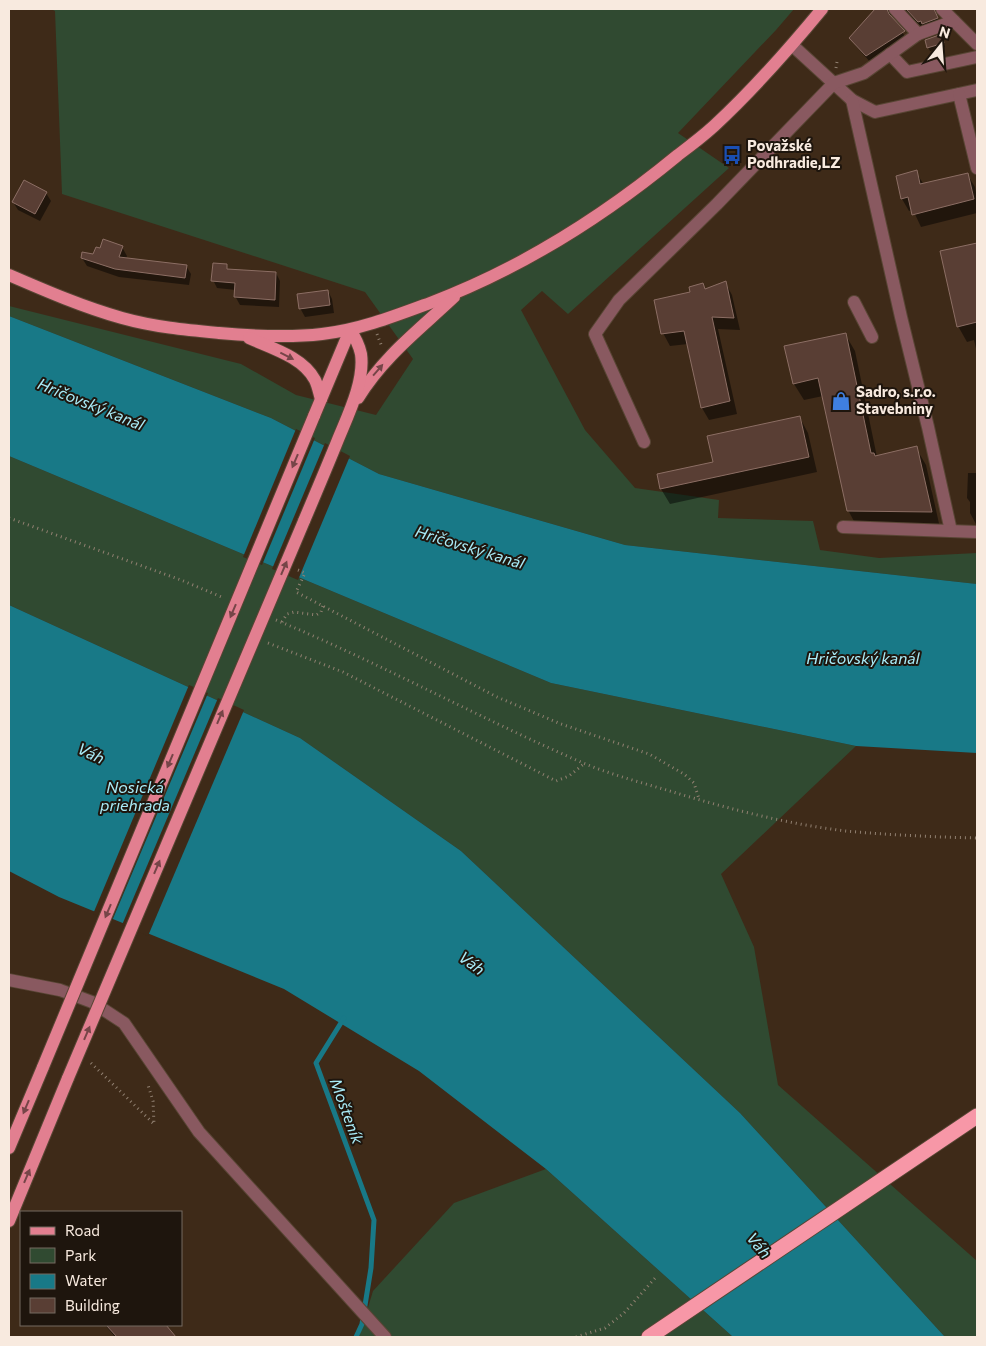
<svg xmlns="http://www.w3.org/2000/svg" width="986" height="1346" font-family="Commissioner,sans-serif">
<rect width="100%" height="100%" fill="#3e2a18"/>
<g fill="#304a31">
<polygon points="51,9 794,9 776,30 678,133 729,168 568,314 542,291 521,310 585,430 635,488 719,500 718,518 813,521 820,550 879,558 977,553 977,584 625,545 379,474 271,418 9,316 9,306 241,364 296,395 376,415 413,359 365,292 62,194 55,11"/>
<polygon points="9,456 551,683 856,746 721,874 754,947 778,1085 977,1261 977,1337 945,1337 740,1113 461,851 300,738 9,605"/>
<polygon points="546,1169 733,1337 359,1337 373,1291 454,1203"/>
</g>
<g fill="#187987">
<polygon points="9,316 271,418 379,474 625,545 977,584 977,753 856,746 551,683 9,456"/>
<polygon points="9,605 300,738 461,851 740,1113 945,1337 733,1337 546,1169 419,1071 284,989 59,897 9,871"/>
</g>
<g fill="#3e2a18">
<polygon points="296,429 315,438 262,565 243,557"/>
<polygon points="325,443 350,456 298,580 272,569"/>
<polygon points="189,685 208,693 112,921 93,914"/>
<polygon points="218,698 244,710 148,936 122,925"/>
</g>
<g fill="#0007">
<polygon points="876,9 933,9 938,17 938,21 924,30 906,11 898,9 891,15 891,18 908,40 871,63 856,46 851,38"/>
<polygon points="941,36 945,47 930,51 928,47"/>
<polygon points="916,172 924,185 967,174 975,187 977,198 977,213 921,227 913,210 909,211 902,199 897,176"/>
<polygon points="25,181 46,193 51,201 40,221 18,210 13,202"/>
<polygon points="977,244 977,353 974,340 967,342 958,326 942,252"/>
<polygon points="122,247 127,256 126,259 186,266 191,274 189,285 119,277 87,266 82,258"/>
<polygon points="226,266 229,271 276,273 280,281 279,307 240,305 235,296 236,290 217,288 213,280"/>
<polygon points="725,282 732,295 740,330 718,329 737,414 709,420 702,408 688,344 670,346 663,333 691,293 703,285 706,290"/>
<polygon points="328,291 332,299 334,313 305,317 300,308"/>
<polygon points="845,334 855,351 877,457 916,448 926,465 940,528 857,527 848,510 823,396 804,400 794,384"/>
<polygon points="800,418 808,433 817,472 670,504 661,489 658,475 714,463"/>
<polygon points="968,473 977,473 977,526 970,513 970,502 967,498"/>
<polygon points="105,1325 164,1325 175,1337 115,1337"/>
</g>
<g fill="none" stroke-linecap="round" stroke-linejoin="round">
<polyline stroke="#187987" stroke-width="5" points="344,1018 316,1063 374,1220 371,1268 362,1324 356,1337"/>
</g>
<g fill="#593e34" stroke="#8c6e64">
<polygon points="875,9 887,9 889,14 905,31 866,56 849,38"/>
<polygon points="906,9 934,9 938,18 922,24 921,21 918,22"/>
<polygon points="942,34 944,43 927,48 925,40"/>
<polygon points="917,170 920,184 968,173 974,199 912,215 908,197 901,199 896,176"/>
<polygon points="24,180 47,192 35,214 12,202"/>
<polygon points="103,239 123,246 119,257 187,265 185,278 115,269 81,258 82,252 93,254 96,247 100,248"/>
<polygon points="977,243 977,322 957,327 940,251"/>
<polygon points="213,263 227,264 227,269 276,272 275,300 234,297 235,283 211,281"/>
<polygon points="726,281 734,318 712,317 730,401 701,408 684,331 661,334 654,300 690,292 689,287 703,283 705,289"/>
<polygon points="328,290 330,305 299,309 297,294"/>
<polygon points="846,333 871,453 874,453 875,456 917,446 932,512 847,511 818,378 793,384 784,346"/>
<polygon points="800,416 809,457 660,489 657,474 713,462 707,436"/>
<polygon points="106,1325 166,1325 176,1337 117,1337"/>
</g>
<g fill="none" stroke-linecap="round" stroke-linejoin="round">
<g stroke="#584534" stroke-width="14">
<g id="minor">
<polyline points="895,9 918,34"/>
<polyline points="942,9 977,44"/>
<polyline points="792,45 852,100 875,112 977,90"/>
<polyline points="890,54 907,72 977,57"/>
<polyline points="959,94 977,168"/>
<polyline points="852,100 901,317 928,427 951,531"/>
<polyline points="854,302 872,337"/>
<polyline points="644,442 595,334 619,300 717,204 834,83 864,73 918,34 954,21"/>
<polyline points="843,527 977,532"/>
<polyline points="9,980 60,990 92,1002 124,1023 199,1132 385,1337"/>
</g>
</g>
<g stroke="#584534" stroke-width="14">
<g id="major">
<path d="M 9,275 C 46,291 83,307 122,318 C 154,327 187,330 219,333 C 253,336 288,338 322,334 C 359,330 395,316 430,303 C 520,269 604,216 678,155 C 690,146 703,136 714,126 C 753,90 789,49 822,9"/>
<path d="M 249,338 C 271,348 303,357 315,380 C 318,386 319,393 321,399"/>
<path d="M 358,398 C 384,356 419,330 454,297"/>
<polyline points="314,416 350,330"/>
<path d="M 304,521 C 315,495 326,469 337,442 C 347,417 365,382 361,354 C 359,345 355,337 350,330"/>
<polyline points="9,1148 43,1067"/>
<polyline points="9,1221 68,1078"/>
</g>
</g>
<g stroke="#584534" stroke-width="17">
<polyline id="highway" points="649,1337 977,1116"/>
</g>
<g stroke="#918071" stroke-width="3" stroke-dasharray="1 4" stroke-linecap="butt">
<polyline points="836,68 837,62"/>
<polyline points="377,334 382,347"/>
<polyline points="9,518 181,580 224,598"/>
<polyline points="298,570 305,573 296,592 497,697 561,724 649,754 684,774 694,783 699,799"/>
<path d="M 276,620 C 380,663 479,718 583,763 C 612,775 643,783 673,792 C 729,809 787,824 846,831 C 889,835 933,837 977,838"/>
<polyline points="282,622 287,614 294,612 316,615 321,612 323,605"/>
<polyline points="268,643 343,672 556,781 569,776 585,763"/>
<polyline points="91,1063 154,1124 153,1101 148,1085"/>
<polyline points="576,1337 605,1328 624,1313 657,1276"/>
</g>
<use href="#minor" stroke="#895960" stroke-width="12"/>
<use href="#major" stroke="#e27f90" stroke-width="12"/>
<use href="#highway" stroke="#f797a7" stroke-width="15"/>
<g stroke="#584534" stroke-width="14" stroke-linecap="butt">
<g id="major-bridge">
<polyline points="43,1067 314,416"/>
<polyline points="68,1078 304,521"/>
</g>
</g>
<use href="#major-bridge" stroke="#e27f90" stroke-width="12"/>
</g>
<defs><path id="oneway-solid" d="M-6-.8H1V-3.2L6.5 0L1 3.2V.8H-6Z" transform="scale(1.25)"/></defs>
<g fill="#764548">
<use href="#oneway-solid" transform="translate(287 356) rotate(27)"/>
<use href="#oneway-solid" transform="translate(378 370) rotate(-49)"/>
<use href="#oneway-solid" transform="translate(295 461) rotate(113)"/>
<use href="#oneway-solid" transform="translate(284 568) rotate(-67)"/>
<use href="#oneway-solid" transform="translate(233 611) rotate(113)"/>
<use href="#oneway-solid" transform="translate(220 717) rotate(-67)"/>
<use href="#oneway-solid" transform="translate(170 761) rotate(113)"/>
<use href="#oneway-solid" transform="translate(157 867) rotate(-67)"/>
<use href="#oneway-solid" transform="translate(108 911) rotate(113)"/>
<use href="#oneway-solid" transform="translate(87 1033) rotate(-67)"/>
<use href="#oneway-solid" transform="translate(26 1107) rotate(113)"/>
<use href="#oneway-solid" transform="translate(27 1176) rotate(-67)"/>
</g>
<defs>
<g id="bus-bare" transform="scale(1.5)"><path d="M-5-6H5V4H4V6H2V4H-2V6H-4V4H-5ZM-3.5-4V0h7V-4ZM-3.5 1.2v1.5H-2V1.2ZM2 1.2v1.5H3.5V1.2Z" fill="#1a4fb4" stroke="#1e150d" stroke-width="2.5" paint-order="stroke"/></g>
<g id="shop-bare" transform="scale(1.5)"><path d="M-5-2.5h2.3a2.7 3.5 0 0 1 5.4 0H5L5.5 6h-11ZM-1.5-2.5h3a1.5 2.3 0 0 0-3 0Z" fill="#3f7fe0" stroke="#1e150d" stroke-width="2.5" paint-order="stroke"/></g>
</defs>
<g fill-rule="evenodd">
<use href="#bus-bare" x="732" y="155"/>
<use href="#shop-bare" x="841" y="401"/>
</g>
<g text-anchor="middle" stroke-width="4" stroke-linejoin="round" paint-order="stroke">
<g font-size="15" font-weight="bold" fill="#f8eadf" stroke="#1e150d" text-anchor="start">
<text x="747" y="151">Považské<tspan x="747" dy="17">Podhradie,LZ</tspan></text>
<text x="856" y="397">Sadro, s.r.o.<tspan x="856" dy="17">Stavebniny</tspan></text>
</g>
<g font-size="16" font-style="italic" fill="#a9ecf8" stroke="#1e150d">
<text transform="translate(91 404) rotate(22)" y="6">Hričovský kanál</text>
<text transform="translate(470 547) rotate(17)" y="6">Hričovský kanál</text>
<text x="863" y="664">Hričovský kanál</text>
<text transform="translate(91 753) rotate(25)" y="6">Váh</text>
<text x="135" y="793">Nosická<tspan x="135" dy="18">priehrada</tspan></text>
<text transform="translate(472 963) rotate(37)" y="6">Váh</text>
<text transform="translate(347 1111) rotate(70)" y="6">Mošteník</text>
<text transform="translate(759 1245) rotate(50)" y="6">Váh</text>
</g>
</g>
<rect width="986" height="1346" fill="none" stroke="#f8eadf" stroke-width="20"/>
<rect x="20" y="1211" width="162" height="115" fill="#1e150d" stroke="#756a61"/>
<rect x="30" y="1227" width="25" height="8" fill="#e27f90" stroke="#756a61"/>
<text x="65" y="1236" font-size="15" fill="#f8eadf">Road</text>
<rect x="30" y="1248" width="25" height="15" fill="#304a31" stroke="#756a61"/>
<text x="65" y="1261" font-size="15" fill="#f8eadf">Park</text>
<rect x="30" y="1274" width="25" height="15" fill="#187987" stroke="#756a61"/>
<text x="65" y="1286" font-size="15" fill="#f8eadf">Water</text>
<rect x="30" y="1298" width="25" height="15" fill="#593e34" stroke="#756a61"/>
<text x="65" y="1311" font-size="15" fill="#f8eadf">Building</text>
<g transform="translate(941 45) rotate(17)" stroke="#1e150d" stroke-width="4" paint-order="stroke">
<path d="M0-4L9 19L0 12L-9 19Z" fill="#f8eadf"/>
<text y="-8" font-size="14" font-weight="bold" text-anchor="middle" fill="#f8eadf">N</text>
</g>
</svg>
